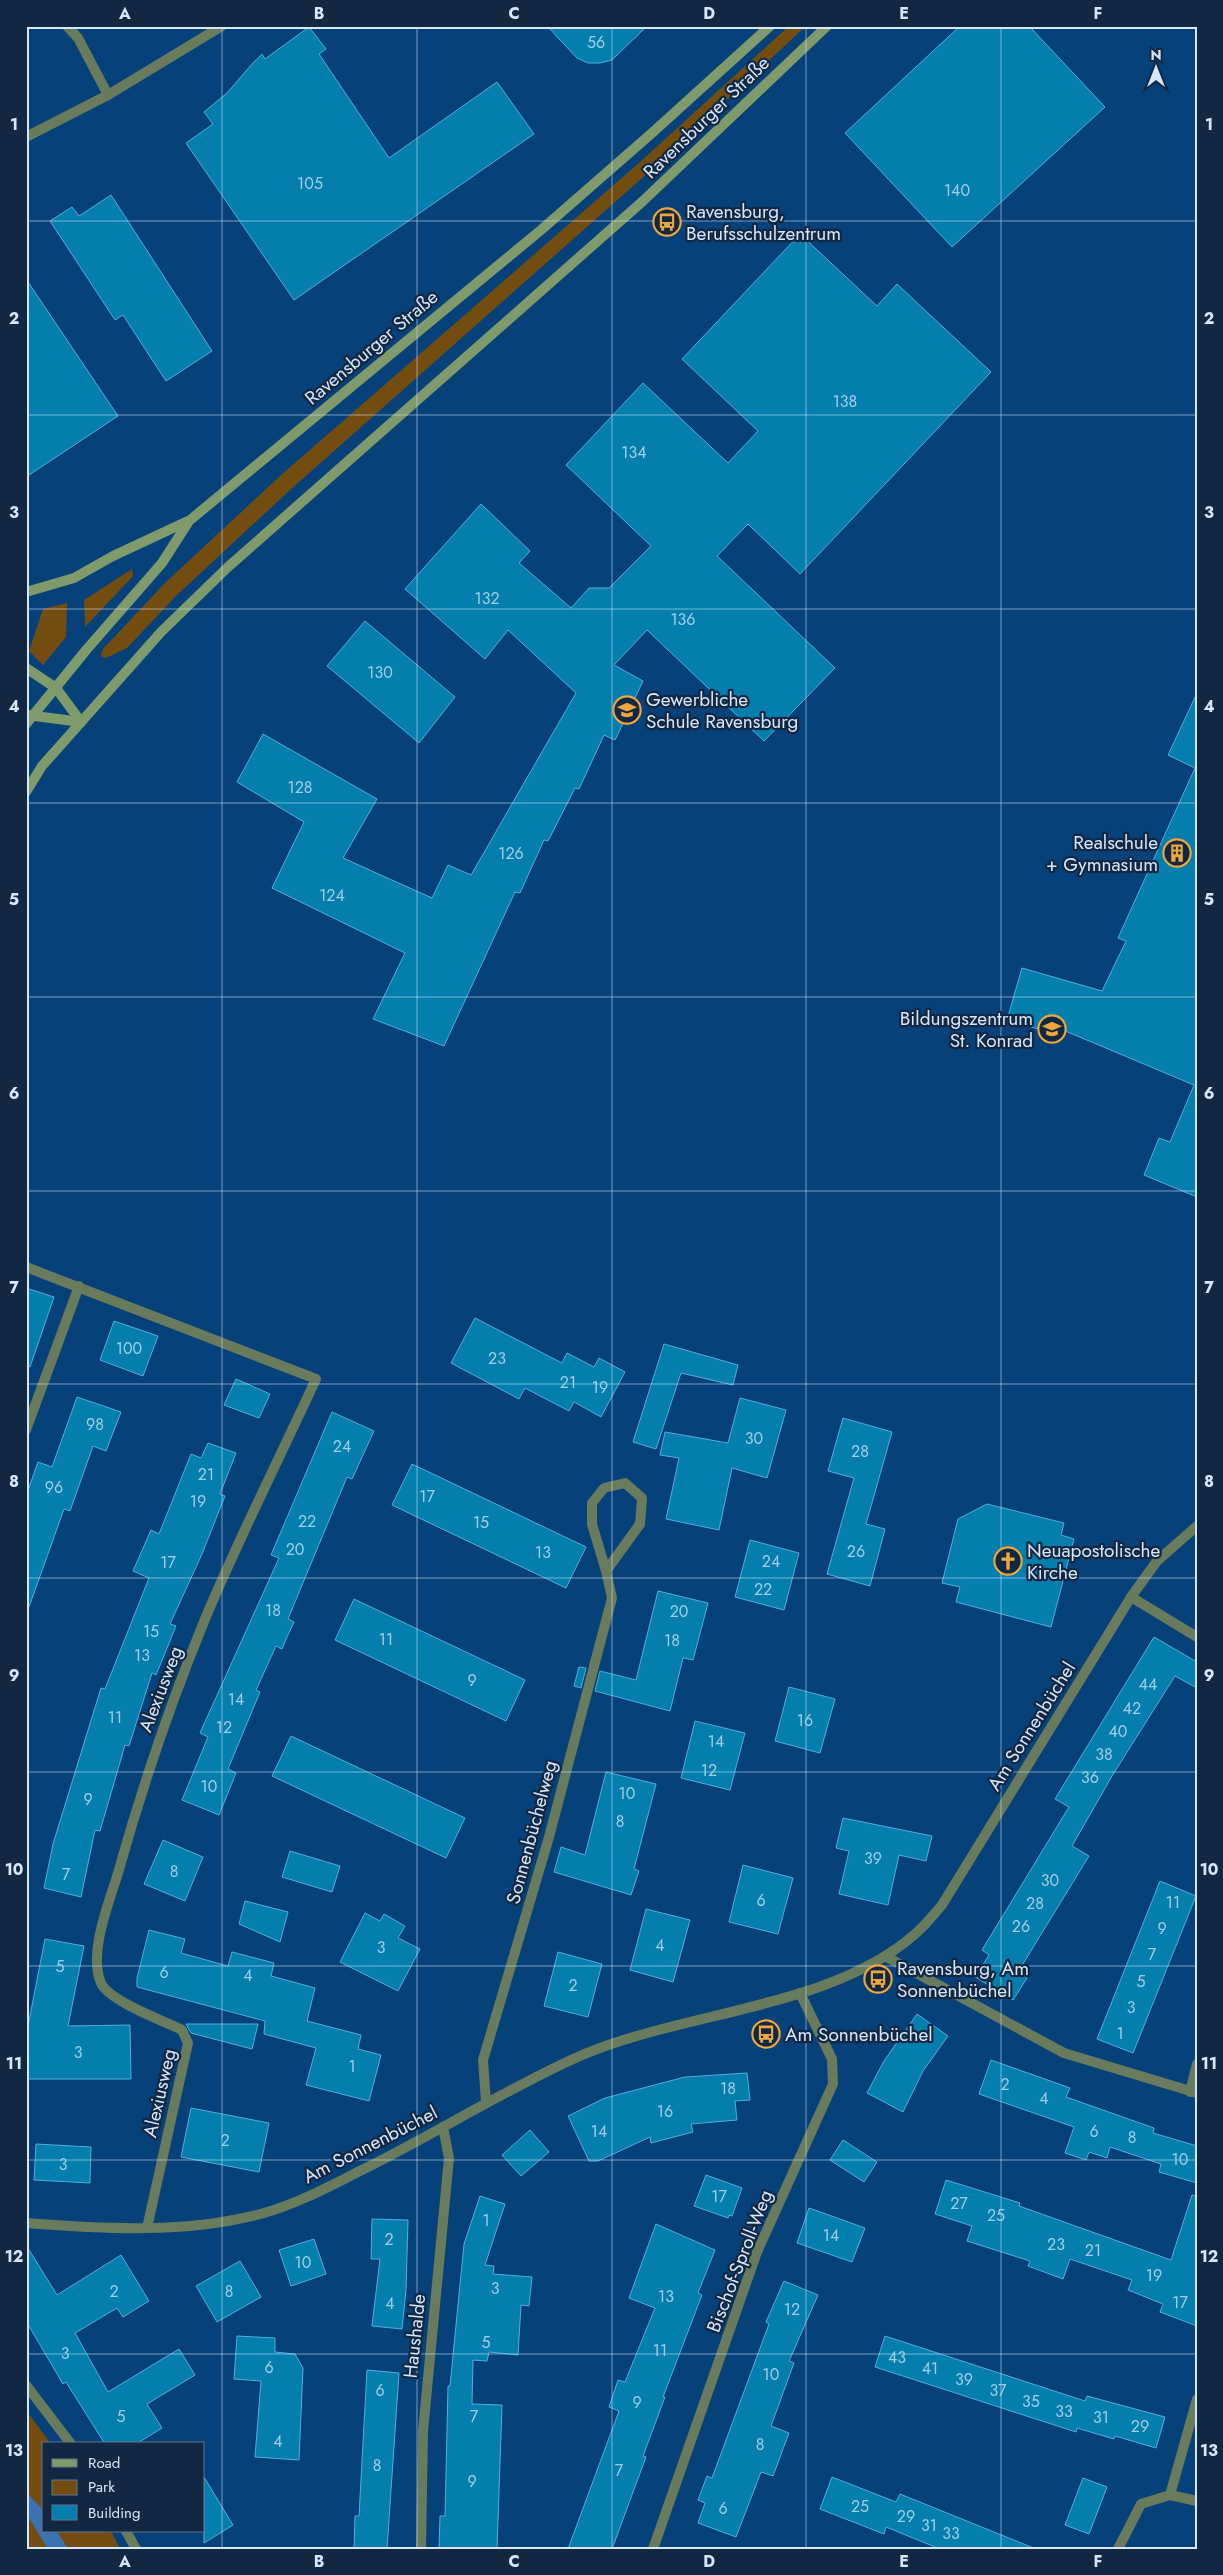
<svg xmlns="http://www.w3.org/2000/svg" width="1223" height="2575" font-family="Jost,sans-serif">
<rect width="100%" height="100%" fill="#074179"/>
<g fill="#734d10">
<polygon points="789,26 806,26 650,171 290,490 176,596 127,648 106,658 101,656 102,650 165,583 280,476 640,162"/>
<polygon points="132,569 133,576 85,627 84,600"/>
<polygon points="67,603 66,637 43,665 29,651 43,609"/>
<polygon points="26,2410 51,2444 44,2444 44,2531 111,2531 120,2549 26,2549"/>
</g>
<polygon fill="#3b73b2" points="26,2492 44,2511 44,2531 57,2531 68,2549 48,2549 26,2513"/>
<g fill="#047fad" stroke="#53aedc">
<polygon points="547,26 647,26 612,60 600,63 588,63 577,58"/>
<polygon points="960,26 1029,26 1105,107 952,247 845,133"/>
<polygon points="309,27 326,49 319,54 389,158 497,82 534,134 294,300 186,143 213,124 204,112 227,93 252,64 262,54 265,59"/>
<polygon points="111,195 212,351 166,381 123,315 115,320 50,221 72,207 79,216"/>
<polygon points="800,234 877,306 897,284 991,372 800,574 748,524 717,556 835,668 764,741 647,630 614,665 643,681 615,740 604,735 579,789 575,788 548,841 544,840 520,893 515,892 444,1046 373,1019 405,953 272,888 304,822 237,782 263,734 377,799 343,858 432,898 448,865 471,875 576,693 508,630 485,659 405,589 481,504 530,551 519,563 571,608 589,588 609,588 651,546 566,465 643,383 728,463 758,431 682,359"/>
<polygon points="26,279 118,416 26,477"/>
<polygon points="365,621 455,697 419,743 327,666"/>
<polygon points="1197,693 1197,1197 1144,1175 1159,1138 1170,1142 1194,1085 1051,1025 1049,1032 1007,1020 1022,968 1102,991 1126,941 1118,938 1195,768 1168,755"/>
<polygon points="26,1288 54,1297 30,1367 26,1366"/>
<polygon points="475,1318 562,1363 567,1353 594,1367 599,1358 625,1372 601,1417 574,1402 569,1411 525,1388 519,1399 451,1363"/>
<polygon points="114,1321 158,1336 143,1376 100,1360"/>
<polygon points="664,1344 738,1365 733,1385 681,1373 656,1449 633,1442"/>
<polygon points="236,1379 270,1394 259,1418 224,1405"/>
<polygon points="77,1397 121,1412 106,1451 93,1446 70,1511 64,1509 29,1607 26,1606 26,1496 38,1462 52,1467"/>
<polygon points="740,1398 786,1410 767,1478 732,1468 719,1530 666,1519 679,1458 660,1455 665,1432 728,1443"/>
<polygon points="332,1412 374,1431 352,1479 347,1477 295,1602 288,1619 294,1622 287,1637 282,1649 276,1646 256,1690 260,1692 228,1769 236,1773 219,1815 182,1800 208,1737 200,1733 279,1558 271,1555"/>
<polygon points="843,1418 892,1432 866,1524 885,1529 870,1586 827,1574 854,1478 828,1471"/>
<polygon points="208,1443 236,1453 220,1494 225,1496 202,1554 170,1624 176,1626 156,1675 152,1673 129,1746 125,1745 100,1831 95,1830 81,1897 44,1888 53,1844 101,1688 105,1689 149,1578 133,1571 151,1530 159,1534 191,1454 201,1458"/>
<polygon points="412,1464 586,1547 566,1588 392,1505"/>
<polygon points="987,1504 1064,1523 1061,1535 1074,1539 1051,1627 956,1602 960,1587 942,1583 958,1519"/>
<polygon points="750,1540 799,1553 784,1610 735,1597"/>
<polygon points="658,1591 708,1603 693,1660 683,1658 670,1711 595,1691 600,1671 636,1680"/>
<polygon points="354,1599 525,1680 506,1721 335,1640"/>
<polygon points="1154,1637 1197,1662 1197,1688 1175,1676 1112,1776 1072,1846 1089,1856 1018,1972 1027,1978 1013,2000 975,1977 989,1955 982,1950 1069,1807 1055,1799"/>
<polygon points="579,1667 586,1668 581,1688 574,1686"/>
<polygon points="789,1687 835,1699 820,1753 775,1741"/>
<polygon points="695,1721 745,1733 730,1790 681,1778"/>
<polygon points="291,1736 465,1818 446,1858 272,1776"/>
<polygon points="606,1772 656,1784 634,1869 639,1871 631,1895 554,1872 561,1847 585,1855"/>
<polygon points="843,1818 932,1836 926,1861 899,1855 888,1905 839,1894 849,1851 836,1848"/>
<polygon points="163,1840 203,1857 185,1901 144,1884"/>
<polygon points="290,1851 340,1866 332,1892 282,1877"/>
<polygon points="743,1865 793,1878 778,1934 729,1922"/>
<polygon points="1160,1881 1196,1896 1133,2053 1097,2039"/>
<polygon points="245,1901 288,1912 280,1942 239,1924"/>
<polygon points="646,1909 690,1920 673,1982 630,1970"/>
<polygon points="365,1913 380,1921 384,1914 405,1926 398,1938 420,1949 398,1991 340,1962"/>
<polygon points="149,1930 185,1939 181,1953 228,1966 232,1952 274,1963 271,1976 315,1988 307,2021 361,2035 358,2049 381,2055 369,2101 306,2085 316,2048 264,2034 265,2021 137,1987 137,1978"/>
<polygon points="45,1939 84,1946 68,2026 130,2025 131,2079 26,2079 26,2026 28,2026"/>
<polygon points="558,1952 602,1964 588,2017 544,2006"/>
<polygon points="917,2014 948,2036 923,2071 903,2112 867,2093 884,2061"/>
<polygon points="186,2024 258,2024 252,2049 191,2033"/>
<polygon points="991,2060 1070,2088 1066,2097 1154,2128 1153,2133 1197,2146 1197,2183 1159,2172 1161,2164 1110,2147 1107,2158 1089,2152 1086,2160 1065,2153 1074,2127 979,2094"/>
<polygon points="747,2073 750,2100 735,2101 737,2120 691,2124 693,2132 651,2143 650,2137 598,2161 589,2161 568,2116 605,2098 685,2077"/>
<polygon points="191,2108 269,2123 259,2172 181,2157"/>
<polygon points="530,2130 549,2152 521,2176 502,2155"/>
<polygon points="843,2140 877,2162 864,2182 830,2160"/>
<polygon points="36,2144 91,2147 90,2183 34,2180"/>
<polygon points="706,2175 742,2188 732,2216 729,2215 728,2218 694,2206"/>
<polygon points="946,2180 1020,2203 1019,2206 1171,2260 1192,2195 1197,2196 1197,2326 1160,2312 1163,2304 1128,2290 1132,2280 1070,2259 1063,2279 1028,2266 1030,2261 967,2241 972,2226 935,2214"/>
<polygon points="480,2196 505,2204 485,2265 494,2266 493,2274 532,2277 529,2306 521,2305 518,2355 489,2352 487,2361 473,2360 472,2404 502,2405 497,2549 439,2549 440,2516 445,2516 448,2386 450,2386 464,2244"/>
<polygon points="809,2208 865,2228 852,2262 797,2243"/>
<polygon points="372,2219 408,2220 406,2290 402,2329 372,2326 380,2259 371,2259"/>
<polygon points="656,2224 715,2250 698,2293 702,2295 663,2397 665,2397 643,2456 646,2457 612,2549 568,2549 619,2411 609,2407 618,2380 625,2382 655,2308 629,2298"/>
<polygon points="314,2239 326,2274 291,2286 279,2250"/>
<polygon points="26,2245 57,2295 121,2255 149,2301 123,2317 117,2308 75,2333 108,2392 179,2349 195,2375 147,2404 162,2428 136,2444 105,2444 66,2382 63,2384 26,2321"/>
<polygon points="240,2261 261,2297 217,2322 196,2286"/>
<polygon points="784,2281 818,2295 789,2361 794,2363 771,2426 789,2433 773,2476 761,2472 736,2537 698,2523 705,2503 698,2500 707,2476 712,2478 769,2324 766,2322"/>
<polygon points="237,2336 275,2338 275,2352 295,2354 303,2368 299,2460 255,2457 261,2381 234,2379"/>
<polygon points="885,2336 1085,2401 1087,2396 1165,2417 1156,2448 1115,2436 1114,2439 1077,2428 1076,2432 875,2367"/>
<polygon points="367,2370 399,2373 387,2549 354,2549 355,2516 359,2516"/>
<polygon points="204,2477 233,2525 204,2543"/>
<polygon points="832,2477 896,2502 900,2494 1036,2549 940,2549 886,2527 884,2534 820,2509"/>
<polygon points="1083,2478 1107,2487 1089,2534 1065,2525"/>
</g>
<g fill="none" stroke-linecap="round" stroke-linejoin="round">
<g stroke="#697b5d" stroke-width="10">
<polyline points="67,26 78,38 108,95"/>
<polyline points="26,137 108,95 222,26"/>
<path d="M 26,1267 L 316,1379 C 279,1459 239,1538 205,1619 C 171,1702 142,1787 118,1873 C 109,1903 88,1953 101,1983 C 109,2001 164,2021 182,2030 L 188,2043 L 147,2228"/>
<polyline points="26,1430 79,1286"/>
<polyline points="1131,1597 1197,1637"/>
<polyline points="885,1956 1064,2053 1197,2093"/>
<polyline points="1190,2092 1197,2064"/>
<polyline points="486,2102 483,2060 549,1837 612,1598 606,1571 640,1524 642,1498 625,1483 604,1488 592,1503 592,1524 606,1571"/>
<path d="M 26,2223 C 105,2229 187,2234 264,2213 C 299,2203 332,2185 364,2169 C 434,2134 500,2093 571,2060 C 675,2011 828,2011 915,1934 C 925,1926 933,1915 942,1905 L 1131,1597 L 1157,1561 L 1197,1526"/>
<polyline points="26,2385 71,2444"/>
<polyline points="1170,2495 1197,2399"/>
<polyline points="126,2531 136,2549"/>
<polyline points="421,2549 423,2431 449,2158 443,2127"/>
<polyline points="653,2549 757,2252 833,2084 832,2059 800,1993"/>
<polyline points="1118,2549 1141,2504 1170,2495 1197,2501"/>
</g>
<g stroke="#7f9b6c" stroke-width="10">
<polyline points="26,592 74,578 113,556 188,521"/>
<polyline points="26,668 56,688 81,722"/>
<polyline points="27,715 81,722"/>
<polyline points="26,724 87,649 162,563 189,521 541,230 652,133 770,26"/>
<polyline points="26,792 42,766 161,632 228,567 643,201 827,26"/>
</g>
</g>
<path fill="none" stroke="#d6e7fb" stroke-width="1" stroke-opacity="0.55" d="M 222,26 L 222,2549M 417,26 L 417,2549M 612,26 L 612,2549M 806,26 L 806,2549M 1001,26 L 1001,2549M 26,221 L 1197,221M 26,415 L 1197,415M 26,609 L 1197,609M 26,803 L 1197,803M 26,997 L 1197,997M 26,1191 L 1197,1191M 26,1384 L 1197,1384M 26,1578 L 1197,1578M 26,1772 L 1197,1772M 26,1966 L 1197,1966M 26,2160 L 1197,2160M 26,2354 L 1197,2354"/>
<defs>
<g id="bus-ring" transform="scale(1.4375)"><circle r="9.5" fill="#122842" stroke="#eea73d" stroke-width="1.5"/><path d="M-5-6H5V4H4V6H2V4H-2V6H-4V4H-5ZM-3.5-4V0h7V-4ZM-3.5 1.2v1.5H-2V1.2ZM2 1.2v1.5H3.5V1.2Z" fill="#eea73d"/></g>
<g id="school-ring" transform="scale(1.4375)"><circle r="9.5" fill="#122842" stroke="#eea73d" stroke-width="1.5"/><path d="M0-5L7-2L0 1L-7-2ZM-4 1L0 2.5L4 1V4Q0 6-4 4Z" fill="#eea73d"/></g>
<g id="building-ring" transform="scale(1.4375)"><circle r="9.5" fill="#122842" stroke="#eea73d" stroke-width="1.5"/><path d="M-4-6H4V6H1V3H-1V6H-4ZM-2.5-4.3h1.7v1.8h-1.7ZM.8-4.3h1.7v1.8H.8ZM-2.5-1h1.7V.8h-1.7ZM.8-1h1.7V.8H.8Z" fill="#eea73d"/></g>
<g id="church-ring" transform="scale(1.4375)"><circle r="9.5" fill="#122842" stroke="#eea73d" stroke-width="1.5"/><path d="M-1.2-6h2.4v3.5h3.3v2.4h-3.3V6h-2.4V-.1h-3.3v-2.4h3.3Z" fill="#eea73d"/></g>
</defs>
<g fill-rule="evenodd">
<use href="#bus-ring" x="667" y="222"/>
<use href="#school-ring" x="627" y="710"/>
<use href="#building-ring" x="1177" y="853"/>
<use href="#school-ring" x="1052" y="1029"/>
<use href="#church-ring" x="1008" y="1561"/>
<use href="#bus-ring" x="878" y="1979"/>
<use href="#bus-ring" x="766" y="2034"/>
</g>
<g text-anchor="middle" stroke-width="4.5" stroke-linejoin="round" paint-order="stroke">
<g font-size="16" fill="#a2cde8">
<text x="596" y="48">56</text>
<text x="310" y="189">105</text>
<text x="957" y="196">140</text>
<text x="845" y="407">138</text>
<text x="634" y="458">134</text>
<text x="487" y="604">132</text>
<text x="683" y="625">136</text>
<text x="380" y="678">130</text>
<text x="300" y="793">128</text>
<text x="511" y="859">126</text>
<text x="332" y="901">124</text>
<text x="129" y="1354">100</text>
<text x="497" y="1364">23</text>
<text x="568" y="1388">21</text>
<text x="600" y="1393">19</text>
<text x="95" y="1430">98</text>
<text x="754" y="1444">30</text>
<text x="342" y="1452">24</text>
<text x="860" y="1457">28</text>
<text x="206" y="1480">21</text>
<text x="54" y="1493">96</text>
<text x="427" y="1502">17</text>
<text x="198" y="1507">19</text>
<text x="307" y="1527">22</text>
<text x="481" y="1528">15</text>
<text x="295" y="1555">20</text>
<text x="856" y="1557">26</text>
<text x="543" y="1558">13</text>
<text x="771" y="1567">24</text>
<text x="168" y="1568">17</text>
<text x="763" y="1595">22</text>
<text x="273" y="1616">18</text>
<text x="679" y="1617">20</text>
<text x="151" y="1637">15</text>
<text x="386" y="1645">11</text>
<text x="672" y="1646">18</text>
<text x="142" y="1661">13</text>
<text x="472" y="1686">9</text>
<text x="1148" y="1690">44</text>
<text x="236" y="1705">14</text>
<text x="1132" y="1714">42</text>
<text x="115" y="1723">11</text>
<text x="805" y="1726">16</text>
<text x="224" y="1733">12</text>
<text x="1118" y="1737">40</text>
<text x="716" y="1747">14</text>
<text x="1104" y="1760">38</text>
<text x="709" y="1776">12</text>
<text x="1090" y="1783">36</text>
<text x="209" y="1792">10</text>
<text x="627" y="1799">10</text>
<text x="88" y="1805">9</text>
<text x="620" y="1827">8</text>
<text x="873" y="1864">39</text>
<text x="174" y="1877">8</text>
<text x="66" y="1880">7</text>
<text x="1050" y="1886">30</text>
<text x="761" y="1906">6</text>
<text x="1173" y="1908">11</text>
<text x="1035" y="1909">28</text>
<text x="1021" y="1932">26</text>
<text x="1162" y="1934">9</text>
<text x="660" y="1951">4</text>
<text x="381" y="1953">3</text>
<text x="1152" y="1960">7</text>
<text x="60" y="1972">5</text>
<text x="164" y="1978">6</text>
<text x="248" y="1981">4</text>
<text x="1141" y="1987">5</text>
<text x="573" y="1991">2</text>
<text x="1131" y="2013">3</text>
<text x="1120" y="2039">1</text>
<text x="78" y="2058">3</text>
<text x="352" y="2072">1</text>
<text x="1005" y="2090">2</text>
<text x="728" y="2094">18</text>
<text x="1044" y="2104">4</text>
<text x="665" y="2117">16</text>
<text x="599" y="2137">14</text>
<text x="1094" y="2137">6</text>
<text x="1132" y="2143">8</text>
<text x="225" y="2146">2</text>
<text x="1180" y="2165">10</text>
<text x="63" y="2170">3</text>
<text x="719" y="2202">17</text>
<text x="959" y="2209">27</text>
<text x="996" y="2221">25</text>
<text x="486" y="2226">1</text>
<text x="831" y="2241">14</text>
<text x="389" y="2245">2</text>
<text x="1056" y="2250">23</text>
<text x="1093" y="2256">21</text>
<text x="303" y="2268">10</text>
<text x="1154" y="2281">19</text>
<text x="495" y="2294">3</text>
<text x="114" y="2297">2</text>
<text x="229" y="2297">8</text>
<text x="666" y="2302">13</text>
<text x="1180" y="2308">17</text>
<text x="390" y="2309">4</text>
<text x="792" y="2315">12</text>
<text x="486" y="2348">5</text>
<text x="660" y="2356">11</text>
<text x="65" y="2359">3</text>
<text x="897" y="2363">43</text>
<text x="269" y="2373">6</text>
<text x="930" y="2374">41</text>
<text x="771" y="2380">10</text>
<text x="964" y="2385">39</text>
<text x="380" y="2396">6</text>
<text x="998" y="2396">37</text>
<text x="1031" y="2407">35</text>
<text x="637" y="2408">9</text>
<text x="1064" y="2417">33</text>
<text x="121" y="2422">5</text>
<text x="474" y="2422">7</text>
<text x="1101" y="2423">31</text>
<text x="1140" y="2432">29</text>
<text x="278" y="2447">4</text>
<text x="760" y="2450">8</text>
<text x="377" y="2471">8</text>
<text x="619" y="2476">7</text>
<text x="472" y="2487">9</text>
<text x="860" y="2512">25</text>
<text x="723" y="2514">6</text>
<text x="906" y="2522">29</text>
<text x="929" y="2531">31</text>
<text x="951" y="2539">33</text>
</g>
<g font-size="19" fill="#d6e7fb" stroke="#122842">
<text transform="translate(706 117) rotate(-44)" y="7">Ravensburger Straße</text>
<text transform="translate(371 347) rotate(-40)" y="7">Ravensburger Straße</text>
<text transform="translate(160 1689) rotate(-69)" y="7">Alexiusweg</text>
<text transform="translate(1031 1726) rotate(-58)" y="7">Am Sonnenbüchel</text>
<text transform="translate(531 1832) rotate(-75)" y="7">Sonnenbüchelweg</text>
<text transform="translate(159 2093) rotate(-77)" y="7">Alexiusweg</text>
<text transform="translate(370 2144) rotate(-27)" y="7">Am Sonnenbüchel</text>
<text transform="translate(739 2261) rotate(-69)" y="7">Bischof-Sproll-Weg</text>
<text transform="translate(414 2336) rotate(-84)" y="7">Haushalde</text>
</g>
<g font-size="19" fill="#d6e7fb" stroke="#122842" text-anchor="start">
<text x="686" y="218">Ravensburg,<tspan x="686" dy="22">Berufsschulzentrum</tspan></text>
<text x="646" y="706">Gewerbliche<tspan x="646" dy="22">Schule Ravensburg</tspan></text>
<text x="1158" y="849" text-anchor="end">Realschule<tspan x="1158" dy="22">+ Gymnasium</tspan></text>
<text x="1033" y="1025" text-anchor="end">Bildungszentrum<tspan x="1033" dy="22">St. Konrad</tspan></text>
<text x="1027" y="1557">Neuapostolische<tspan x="1027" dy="22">Kirche</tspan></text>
<text x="897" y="1975">Ravensburg, Am<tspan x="897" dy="22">Sonnenbüchel</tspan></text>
<text x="785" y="2041">Am Sonnenbüchel</text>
</g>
</g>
<rect width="1223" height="2575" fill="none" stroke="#122842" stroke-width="55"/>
<rect x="42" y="2442" width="162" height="90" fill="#122842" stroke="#60748c"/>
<rect x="52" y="2459" width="25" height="8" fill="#7f9b6c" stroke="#60748c"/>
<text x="88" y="2468" font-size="15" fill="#d6e7fb">Road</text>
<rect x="52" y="2480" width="25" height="15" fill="#734d10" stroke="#60748c"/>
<text x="88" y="2492" font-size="15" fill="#d6e7fb">Park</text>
<rect x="52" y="2505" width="25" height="15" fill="#047fad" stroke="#60748c"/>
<text x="88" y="2518" font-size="15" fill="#d6e7fb">Building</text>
<g transform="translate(1156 68)" stroke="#122842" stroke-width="4" paint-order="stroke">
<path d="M0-4L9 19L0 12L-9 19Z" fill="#d6e7fb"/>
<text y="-8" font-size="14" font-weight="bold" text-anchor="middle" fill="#d6e7fb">N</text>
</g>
<rect x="28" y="28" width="1168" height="2520" fill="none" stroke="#d6e7fb" stroke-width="2"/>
<g font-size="16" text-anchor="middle" font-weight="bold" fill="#d6e7fb">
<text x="125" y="19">A</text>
<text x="319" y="19">B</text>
<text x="514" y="19">C</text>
<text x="709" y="19">D</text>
<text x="904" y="19">E</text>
<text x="1098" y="19">F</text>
<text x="14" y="130">1</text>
<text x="1209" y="130">1</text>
<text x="14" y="324">2</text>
<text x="1209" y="324">2</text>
<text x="14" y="518">3</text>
<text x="1209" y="518">3</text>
<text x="14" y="712">4</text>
<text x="1209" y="712">4</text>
<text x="14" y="905">5</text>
<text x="1209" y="905">5</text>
<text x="14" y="1099">6</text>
<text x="1209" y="1099">6</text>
<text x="14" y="1293">7</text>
<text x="1209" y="1293">7</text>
<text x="14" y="1487">8</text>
<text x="1209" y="1487">8</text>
<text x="14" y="1681">9</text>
<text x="1209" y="1681">9</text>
<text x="14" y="1875">10</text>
<text x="1209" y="1875">10</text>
<text x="14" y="2069">11</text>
<text x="1209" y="2069">11</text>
<text x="14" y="2262">12</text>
<text x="1209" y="2262">12</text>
<text x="14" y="2456">13</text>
<text x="1209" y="2456">13</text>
<text x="125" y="2567">A</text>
<text x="319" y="2567">B</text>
<text x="514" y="2567">C</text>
<text x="709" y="2567">D</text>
<text x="904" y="2567">E</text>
<text x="1098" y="2567">F</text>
</g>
</svg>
